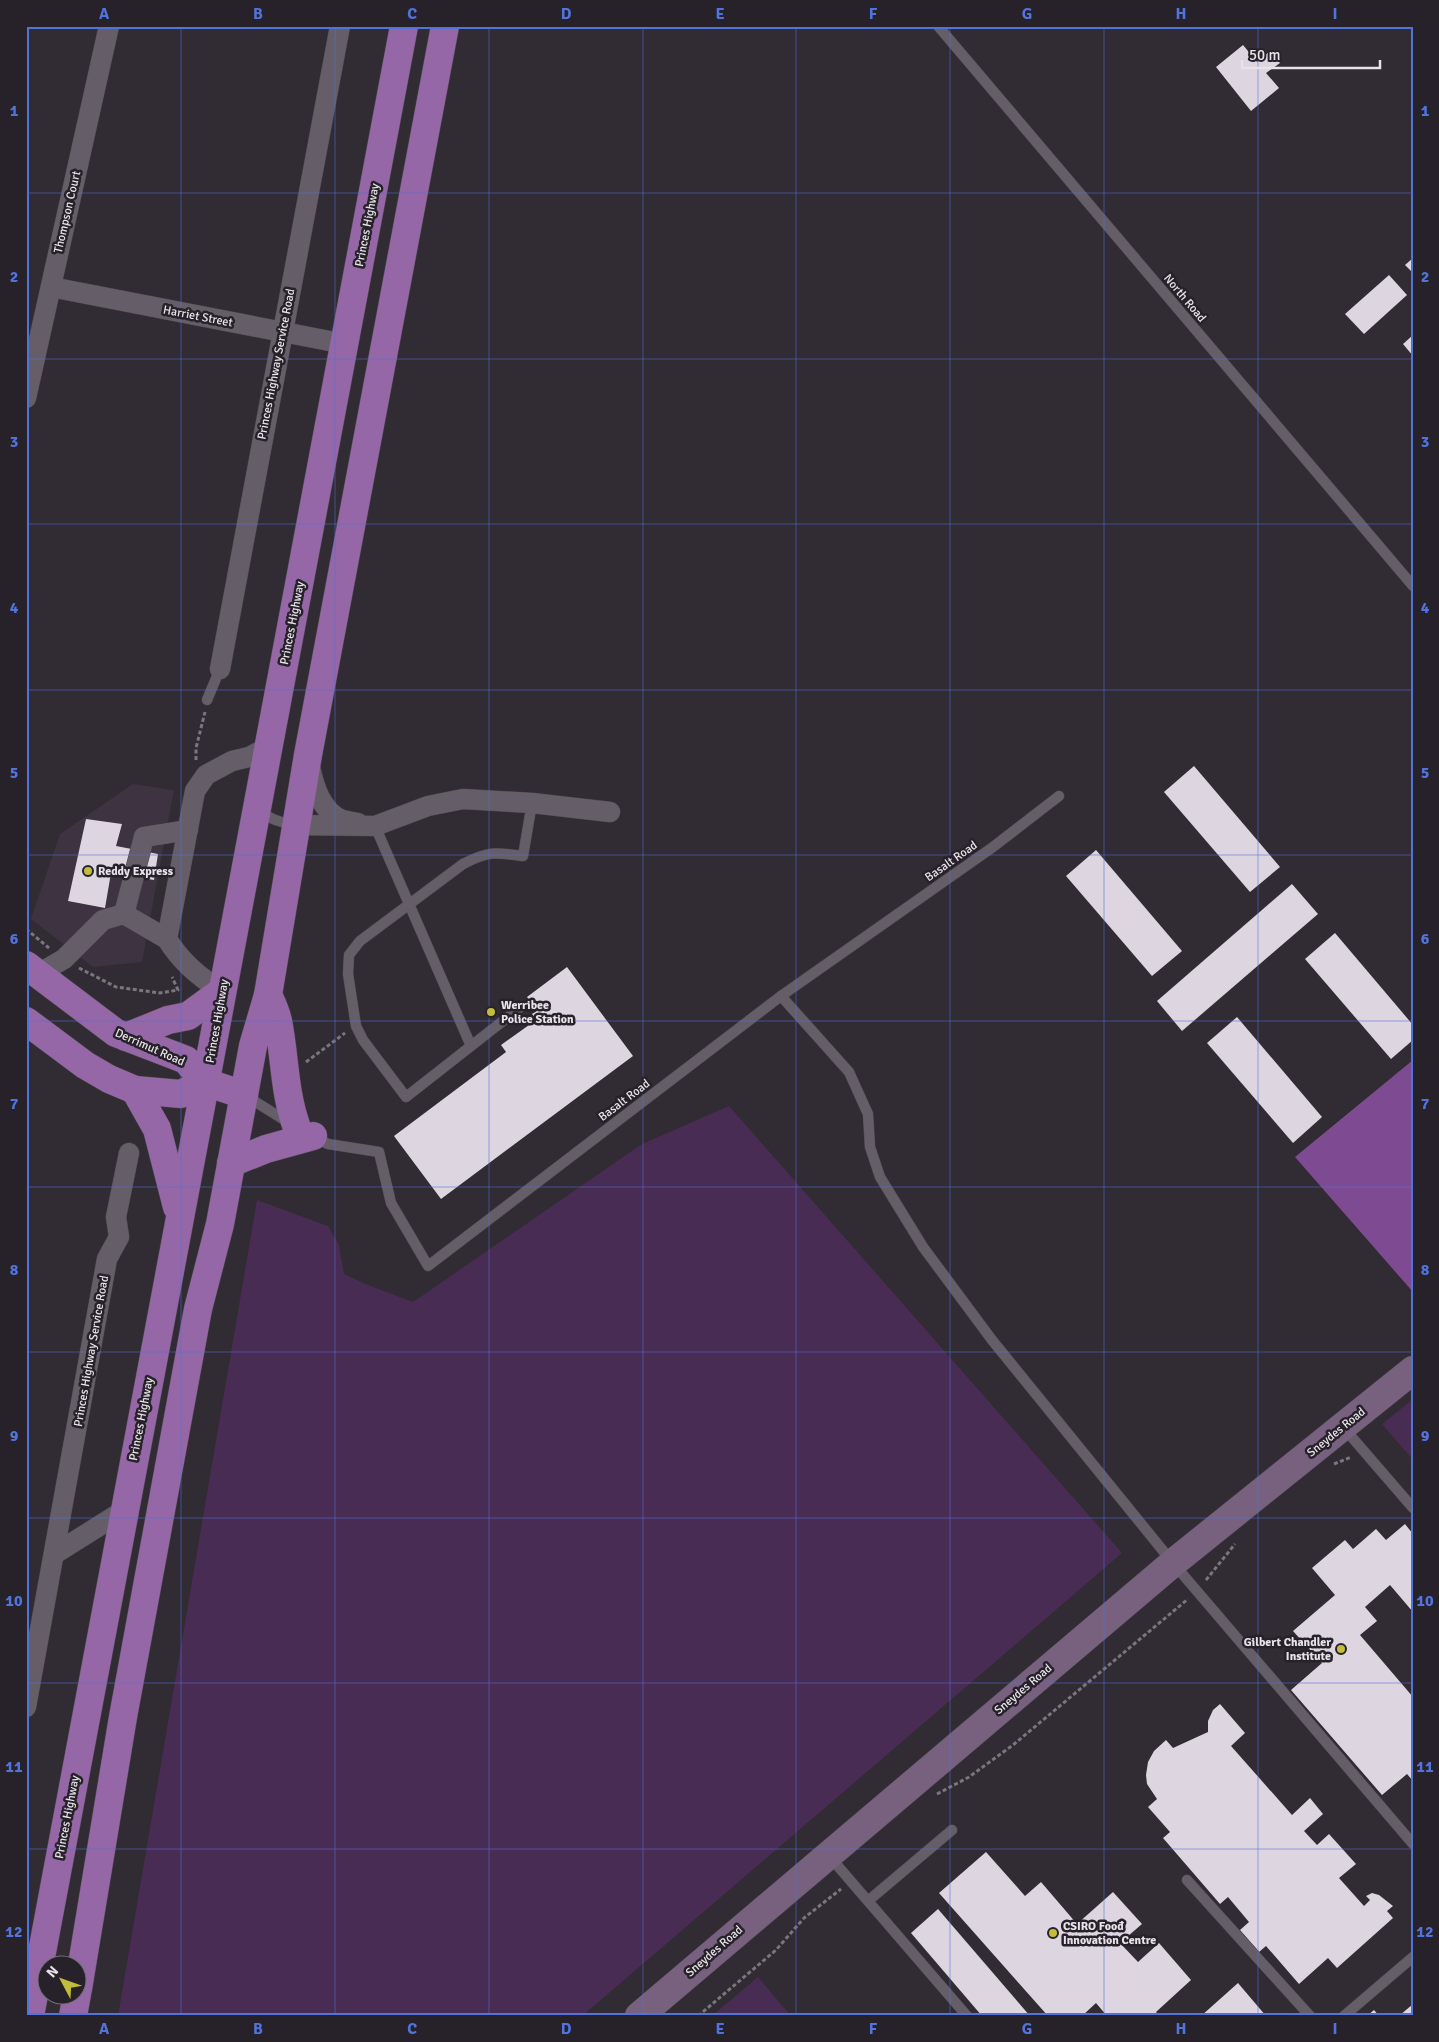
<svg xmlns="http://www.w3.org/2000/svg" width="1439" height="2042" font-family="Signika,sans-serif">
<rect width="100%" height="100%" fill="#312b33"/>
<polygon fill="#3d3341" points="133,784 174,790 142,962 93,967 31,919 60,834"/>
<g fill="#492c54">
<polygon points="729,1106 1122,1553 582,2016 118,2016 257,1200 328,1226 339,1245 344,1274 368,1285 413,1302 642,1144"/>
<polygon points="1413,1399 1413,1460 1382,1424"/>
<polygon points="758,1977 791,2016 712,2016"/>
</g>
<polygon fill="#7e4b92" points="1413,1060 1413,1292 1295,1157"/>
<g fill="#ddd5e0">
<polygon points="1243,45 1257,62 1270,51 1280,63 1266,73 1279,88 1251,111 1216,67"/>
<polygon points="1413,258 1413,273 1405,265"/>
<polygon points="1389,275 1407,295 1364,334 1345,314"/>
<polygon points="1413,335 1413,356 1403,344"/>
<polygon points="1194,766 1280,867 1250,892 1164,792"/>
<polygon points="86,819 122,824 116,846 158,854 154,880 111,873 105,908 68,901"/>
<polygon points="1096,850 1182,951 1152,976 1066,876"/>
<polygon points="1292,884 1318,914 1182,1031 1157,1001"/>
<polygon points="1335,933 1413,1025 1413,1040 1391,1059 1305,959"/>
<polygon points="567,967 633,1056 441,1199 394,1136 506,1052 501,1045 536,1020 532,1014 537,1011 527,997"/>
<polygon points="1237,1017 1322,1117 1293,1143 1207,1043"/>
<polygon points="1405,1524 1413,1534 1413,1612 1390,1585 1365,1607 1377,1621 1360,1635 1413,1697 1413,1781 1407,1774 1382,1795 1291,1690 1322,1663 1293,1631 1335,1595 1312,1568 1345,1540 1353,1549 1376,1529 1386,1540"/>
<polygon points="1220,1704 1245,1733 1231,1746 1292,1815 1310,1798 1323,1814 1304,1831 1317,1845 1329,1834 1356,1864 1339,1878 1364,1906 1370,1900 1366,1896 1372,1893 1379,1895 1393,1906 1387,1911 1393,1918 1337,1968 1328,1958 1299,1984 1266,1946 1259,1952 1240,1930 1249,1922 1228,1897 1220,1904 1163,1838 1170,1832 1148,1807 1157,1799 1147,1784 1146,1775 1148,1762 1154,1751 1166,1740 1173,1748 1208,1732 1208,1721 1213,1710"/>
<polygon points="986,1852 1025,1896 1041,1882 1077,1924 1113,1892 1142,1924 1120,1943 1138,1962 1159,1943 1191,1980 1156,2012 1159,2016 1107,2016 1096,2003 1082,2016 1048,2016 939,1893"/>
<polygon points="938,1909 1030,2016 982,2016 911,1933"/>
<polygon points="1238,1983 1266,2016 1201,2016"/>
<polygon points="1413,2004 1413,2016 1399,2016"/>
<polygon points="1374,2010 1379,2016 1367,2016"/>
</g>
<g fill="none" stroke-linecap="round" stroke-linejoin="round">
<g stroke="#4f4951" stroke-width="11">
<g id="service">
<polyline points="938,26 1413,586"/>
<polyline points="207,700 220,669"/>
<path d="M 259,808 C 268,820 281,822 294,825"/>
<polyline points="375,826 471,1046"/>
<polyline points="781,996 849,1072 868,1114 870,1147 880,1177 923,1247 992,1340 1173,1563 1413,1844"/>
<path d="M 522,1006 L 406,1097 L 363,1040 L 356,1026 L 348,974 L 349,955 L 360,941 L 463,864 C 488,851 495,852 523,856 L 532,803"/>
<polyline points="246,1096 291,1124"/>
<polyline points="312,1136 328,1144 379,1152 391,1203 428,1266 781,996 993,847 1059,796"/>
<polyline points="1343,1427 1413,1508"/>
<polyline points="830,1857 967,2016"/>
<polyline points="1187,1880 1310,2016"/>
<polyline points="868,1901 952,1830"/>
<polyline points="1344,2016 1413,1957"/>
</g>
</g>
<g stroke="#4f4951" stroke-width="21">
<g id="minor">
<polyline points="51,287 345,344"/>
<polyline points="26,398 109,26"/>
<polyline points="220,669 340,26"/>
<path d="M 310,767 C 314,786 321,811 342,820 C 347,821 353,822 358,823"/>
<polyline points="295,825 375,826 428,806 463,799 532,803 610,812"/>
<polyline points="124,914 167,939"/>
<polyline points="38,974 64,959 103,920 124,914 144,837 188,830"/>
<path d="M 222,991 C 200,978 181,962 167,939 L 195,791 L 206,775 L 232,761 L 249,757 L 268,747"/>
<polyline points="56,1553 123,1511"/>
<polyline points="26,1707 107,1259 119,1237 116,1217 129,1153"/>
</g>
</g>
<g stroke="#4f4951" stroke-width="29">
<polyline id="secondary" points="639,2016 1173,1563 1413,1370"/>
</g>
<g stroke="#4f4951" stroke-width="29">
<g id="trunk">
<polyline points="26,965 116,1033 181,1058 186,1060 205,1082 244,1095"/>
<path d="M 268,995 C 272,1003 276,1012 278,1021 C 285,1056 284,1093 297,1128"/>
<polyline points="26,1021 85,1065 109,1079 135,1090 181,1094 205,1082"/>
<polyline points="126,1037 168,1020 188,1016 222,991"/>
<polyline points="135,1090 157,1129 177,1207"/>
<polyline points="231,1163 266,1149 313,1136"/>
<polyline points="78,1989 123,1717 198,1309 220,1224 253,1046 268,995 308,755 445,26"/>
<polyline points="30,2016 404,26"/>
<polyline points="73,2016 77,1994"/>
</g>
</g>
<g stroke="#7b767d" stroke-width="3" stroke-dasharray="4 2.5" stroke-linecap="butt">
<polyline points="196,760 196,748 205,712"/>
<polyline points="26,929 49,948"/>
<polyline points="79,968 116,987 160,993 178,990 172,977"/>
<polyline points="306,1062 345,1033"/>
<polyline points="1334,1464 1351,1457"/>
<polyline points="1206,1580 1235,1544"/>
<polyline points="937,1794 969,1777 1013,1745 1188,1599"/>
<polyline points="698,2016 776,1950 804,1918 841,1889"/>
</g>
<use href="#service" stroke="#655e68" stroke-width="10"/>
<use href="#minor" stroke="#655e68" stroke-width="20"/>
<use href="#secondary" stroke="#77617f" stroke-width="28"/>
<use href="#trunk" stroke="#9567a6" stroke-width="28"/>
</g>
<path fill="none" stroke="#5073dc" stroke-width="1" stroke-opacity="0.55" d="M 181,26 L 181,2016M 335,26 L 335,2016M 489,26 L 489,2016M 643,26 L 643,2016M 796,26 L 796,2016M 950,26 L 950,2016M 1104,26 L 1104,2016M 1258,26 L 1258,2016M 26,193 L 1413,193M 26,359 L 1413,359M 26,524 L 1413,524M 26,690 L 1413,690M 26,855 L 1413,855M 26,1021 L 1413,1021M 26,1187 L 1413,1187M 26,1352 L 1413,1352M 26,1518 L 1413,1518M 26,1683 L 1413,1683M 26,1849 L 1413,1849"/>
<g fill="#c3bd3e" stroke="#272129" stroke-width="2">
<circle cx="88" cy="871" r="5"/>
<circle cx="491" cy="1012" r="5"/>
<circle cx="1341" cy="1649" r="5"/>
<circle cx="1053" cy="1933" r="5"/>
</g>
<g text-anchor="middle" stroke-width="5" stroke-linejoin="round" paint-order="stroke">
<g font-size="12" fill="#e7e3e9" stroke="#272129">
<text transform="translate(67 212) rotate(-77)" y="4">Thompson Court</text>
<text transform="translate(367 225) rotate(-79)" y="4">Princes Highway</text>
<text transform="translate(1185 298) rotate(50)" y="4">North Road</text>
<text transform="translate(198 316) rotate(11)" y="4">Harriet Street</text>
<text transform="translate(276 364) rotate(-79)" y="4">Princes Highway Service Road</text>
<text transform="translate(292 623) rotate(-79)" y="4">Princes Highway</text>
<text transform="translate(951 861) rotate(-35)" y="4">Basalt Road</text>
<text transform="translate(217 1021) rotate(-80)" y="4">Princes Highway</text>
<text transform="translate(150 1047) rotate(24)" y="4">Derrimut Road</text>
<text transform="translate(624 1100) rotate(-37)" y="4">Basalt Road</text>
<text transform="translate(91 1351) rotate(-80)" y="4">Princes Highway Service Road</text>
<text transform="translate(141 1419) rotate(-79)" y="4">Princes Highway</text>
<text transform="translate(1336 1432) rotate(-39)" y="4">Sneydes Road</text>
<text transform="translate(1023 1689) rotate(-40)" y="4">Sneydes Road</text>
<text transform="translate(67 1817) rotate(-79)" y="4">Princes Highway</text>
<text transform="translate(714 1951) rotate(-41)" y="4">Sneydes Road</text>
</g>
<g font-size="12" font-weight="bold" fill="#e7e3e9" stroke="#272129" text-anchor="start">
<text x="98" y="875">Reddy Express</text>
<text x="501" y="1009">Werribee<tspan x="501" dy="14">Police Station</tspan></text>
<text x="1331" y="1646" text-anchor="end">Gilbert Chandler<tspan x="1331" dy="14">Institute</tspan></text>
<text x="1063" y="1930">CSIRO Foođ<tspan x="1063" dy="14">Innovation Centre</tspan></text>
</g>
</g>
<rect width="1439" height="2042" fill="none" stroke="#272129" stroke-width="55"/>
<g transform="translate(62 1980) rotate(311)"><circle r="24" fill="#272129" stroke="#746f76"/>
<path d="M0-4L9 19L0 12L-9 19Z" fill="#c3bd3e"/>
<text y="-8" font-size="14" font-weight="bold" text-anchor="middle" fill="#e7e3e9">N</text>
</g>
<path d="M1242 60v8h138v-8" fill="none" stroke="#e7e3e9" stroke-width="2.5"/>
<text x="1249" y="60" font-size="15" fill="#e7e3e9" stroke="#272129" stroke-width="4" paint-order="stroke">50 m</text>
<rect x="28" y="28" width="1384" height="1986" fill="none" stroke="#5073dc" stroke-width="2"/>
<g font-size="16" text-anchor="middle" font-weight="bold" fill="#5073dc">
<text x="104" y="19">A</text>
<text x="258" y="19">B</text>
<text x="412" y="19">C</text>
<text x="566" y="19">D</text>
<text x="720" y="19">E</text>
<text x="873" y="19">F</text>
<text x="1027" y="19">G</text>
<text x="1181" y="19">H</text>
<text x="1335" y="19">I</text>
<text x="14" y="116">1</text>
<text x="1425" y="116">1</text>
<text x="14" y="282">2</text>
<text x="1425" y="282">2</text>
<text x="14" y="447">3</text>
<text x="1425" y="447">3</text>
<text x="14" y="613">4</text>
<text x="1425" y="613">4</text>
<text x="14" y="778">5</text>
<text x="1425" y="778">5</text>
<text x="14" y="944">6</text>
<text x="1425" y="944">6</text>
<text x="14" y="1109">7</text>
<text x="1425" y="1109">7</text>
<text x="14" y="1275">8</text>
<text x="1425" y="1275">8</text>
<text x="14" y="1441">9</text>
<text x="1425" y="1441">9</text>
<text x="14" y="1606">10</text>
<text x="1425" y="1606">10</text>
<text x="14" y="1772">11</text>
<text x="1425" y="1772">11</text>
<text x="14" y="1937">12</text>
<text x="1425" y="1937">12</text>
<text x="104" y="2034">A</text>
<text x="258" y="2034">B</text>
<text x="412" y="2034">C</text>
<text x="566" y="2034">D</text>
<text x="720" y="2034">E</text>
<text x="873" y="2034">F</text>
<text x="1027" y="2034">G</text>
<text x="1181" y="2034">H</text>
<text x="1335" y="2034">I</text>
</g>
</svg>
